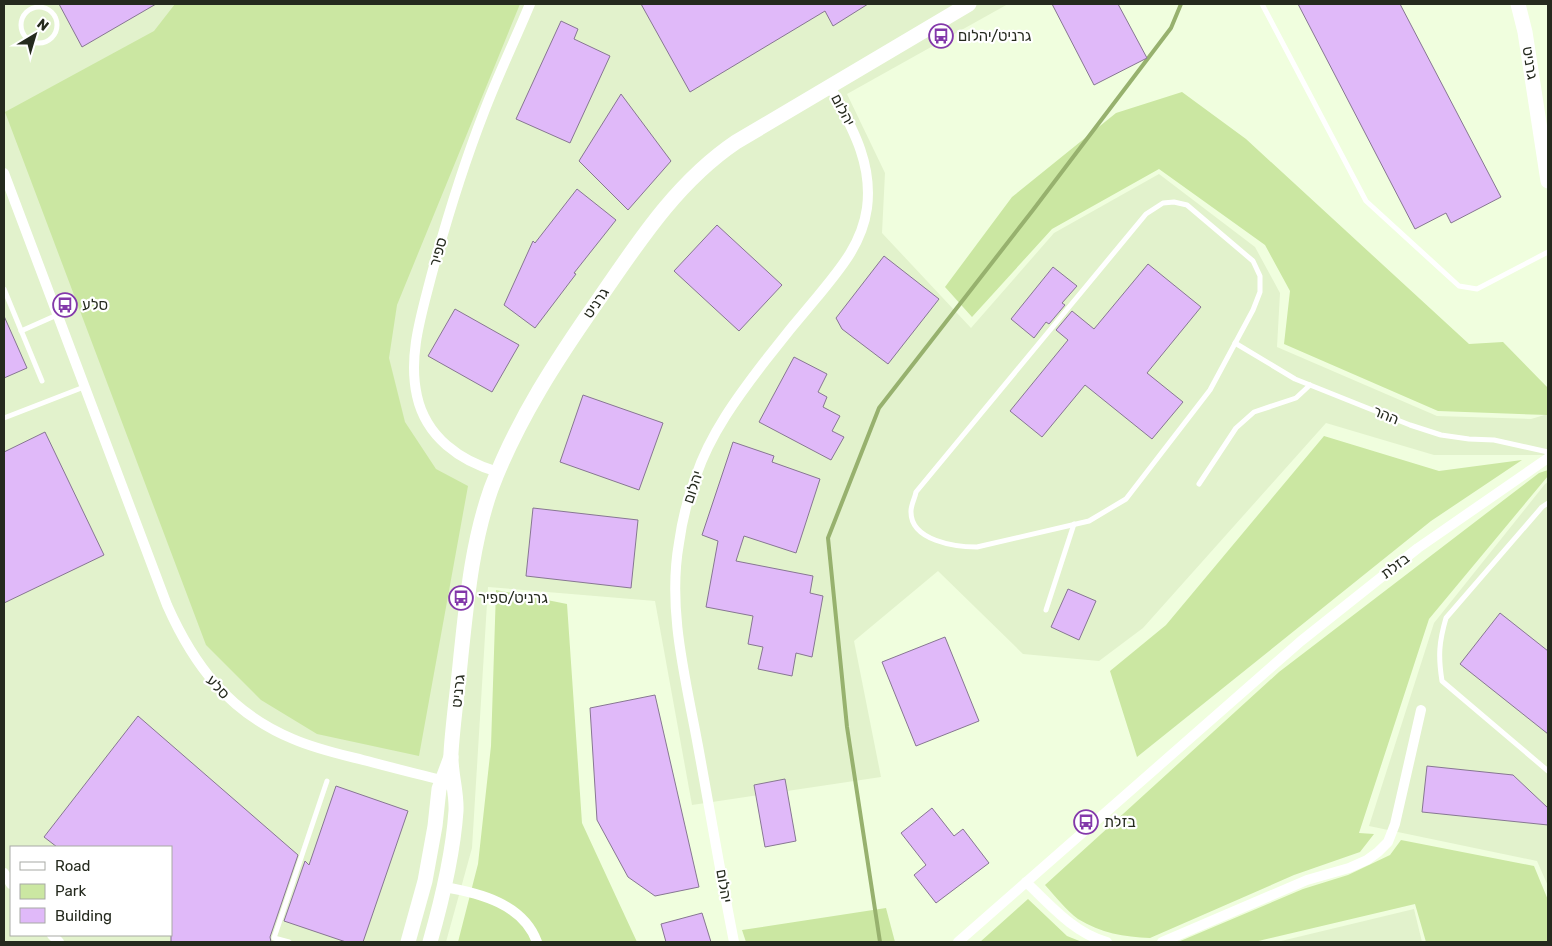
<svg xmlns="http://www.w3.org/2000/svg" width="1552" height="946" font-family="Rubik,'Noto Sans Hebrew',sans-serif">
<rect width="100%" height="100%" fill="#f0fede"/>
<g fill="#e2f2cc" fill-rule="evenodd">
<path d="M 4,4 L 1008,4 L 847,94 L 885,173 L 882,233 L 971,328 L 1054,233 L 1159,174 L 1255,247 L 1280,293 L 1277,347 L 1437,416 L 1531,419 L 1548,414 L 1548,455 L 1434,455 L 1326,423 L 1143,628 L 1099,661 L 1023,654 L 938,571 L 854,641 L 881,777 L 692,805 L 655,601 L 488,587 L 472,848 L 446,942 L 4,942 ZM 11,847 L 171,847 L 171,935 L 11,935 Z"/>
<polygon points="1548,482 1548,886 1537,861 1369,826 1434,623 1545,484"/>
<polygon points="1414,909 1422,942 1277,942"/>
</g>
<g fill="#cbe7a2">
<polygon points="175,4 520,4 397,305 389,358 405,422 436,469 468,486 419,756 317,734 261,700 206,645 5,112 154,31"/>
<polygon points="1182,92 1246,139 1469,344 1503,342 1548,388 1548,415 1438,411 1284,344 1290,291 1265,245 1159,169 1052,229 972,317 945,287 1012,197 1116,113"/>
<polygon points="1324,436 1439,471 1522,460 1431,521 1137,757 1110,671 1166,625"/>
<path d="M 1548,470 L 1548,476 L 1429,619 L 1359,833 L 1374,834 L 1360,852 L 1294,875 L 1150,938 C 1124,937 1101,933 1078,919 C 1066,910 1055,896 1045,885 L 1279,672 L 1539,473 Z"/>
<polygon points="496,590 567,604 582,823 637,942 458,942 478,864 491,746"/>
<polygon points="1401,840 1534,866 1548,900 1548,942 1426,942 1415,904 1254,942 1178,942 1303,889 1348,875 1390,855"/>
<polygon points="1028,899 1067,936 1082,942 980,942"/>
<polygon points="886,908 895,942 746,942 742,930"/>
</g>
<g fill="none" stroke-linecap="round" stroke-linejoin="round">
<polyline stroke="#97b16e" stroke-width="4" points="880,942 847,727 828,538 879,408 1033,210 1171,28 1181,4"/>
</g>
<g fill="#e0b9f9" stroke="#877792">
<polygon points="59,4 156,4 82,47"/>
<polygon points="641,4 868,4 833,26 825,11 690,92"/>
<polygon points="1052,4 1118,4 1147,58 1094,85"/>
<polygon points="1298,4 1400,4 1501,197 1451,223 1446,213 1415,229"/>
<polygon points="561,21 578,29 574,39 610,56 570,143 516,119"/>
<polygon points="621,94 671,161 628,210 579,161"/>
<polygon points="577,189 616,220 574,273 576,274 535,328 504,305 533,241 535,243"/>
<polygon points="717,225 782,285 739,331 674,271"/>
<polygon points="884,256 939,299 888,364 842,329 836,318"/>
<polygon points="1148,264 1201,307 1147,373 1183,402 1152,439 1085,385 1042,437 1010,411 1068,340 1056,330 1072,311 1094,329"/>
<polygon points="1053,267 1077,286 1062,303 1065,305 1049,324 1046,322 1034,338 1011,319"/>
<polygon points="455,309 519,345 492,392 428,356"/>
<polygon points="4,316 27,368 4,378"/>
<polygon points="794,357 827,374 818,392 827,397 823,407 840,416 832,431 844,437 831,460 759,422"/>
<polygon points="583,395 663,423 639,490 560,462"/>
<polygon points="45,432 104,555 4,603 4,452"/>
<polygon points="733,442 774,456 772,462 820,479 796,553 744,536 736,561 813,576 810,593 823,596 812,657 796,653 792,676 758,669 763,647 748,644 753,616 706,607 718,541 702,535"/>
<polygon points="533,508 638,520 631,588 526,576"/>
<polygon points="1068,589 1096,601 1079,640 1051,627"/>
<polygon points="1500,613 1548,651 1548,734 1460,664"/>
<polygon points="945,637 979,721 916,746 882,662"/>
<polygon points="655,695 699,887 655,896 628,877 597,820 590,708"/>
<polygon points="138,716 298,855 270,937 271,942 171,942 171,847 57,847 44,837"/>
<polygon points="1427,766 1513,775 1548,808 1548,825 1422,812"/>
<polygon points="785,779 796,841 765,847 754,785"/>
<polygon points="336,786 408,811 363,942 346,942 284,921 305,861 309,865"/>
<polygon points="932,808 954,836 963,829 989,863 936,903 914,875 926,865 901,833"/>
<polygon points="702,913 711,942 666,942 661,924"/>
</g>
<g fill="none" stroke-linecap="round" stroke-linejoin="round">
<g stroke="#fff" stroke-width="5">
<polyline points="1262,4 1366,201 1459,286 1477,289 1548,252"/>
<circle cx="39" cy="25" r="18"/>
<path d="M 1174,202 L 1187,205 L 1253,261 L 1260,276 L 1260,292 L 1253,310 L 1210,390 L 1126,499 L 1089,521 L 977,547 C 956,547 910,541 911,511 C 911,505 915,498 916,492 L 1146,214 L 1163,203 Z"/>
<polyline points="4,289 42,381"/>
<polyline points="21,331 57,315"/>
<polyline points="1235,343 1295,379 1410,425 1441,435 1469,439 1494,440 1548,452"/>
<polyline points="4,418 84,387"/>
<polyline points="1199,484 1236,428 1254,412 1296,398 1310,385"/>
<path d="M 1548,503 L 1542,507 L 1446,618 C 1439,642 1438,656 1442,681 L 1548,771"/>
<polyline points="1046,610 1074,524"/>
<polyline points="289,942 274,938 327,781"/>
</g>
<g stroke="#fff" stroke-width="10">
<path d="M 4,173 L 167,605 C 194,666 230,713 293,739 C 316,749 339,754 363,760 C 391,767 419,775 447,781"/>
<path d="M 498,472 C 460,461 426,437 417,396 C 408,356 421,316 431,277 C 446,221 463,166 484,112 C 498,75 515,40 530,4"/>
<polyline points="4,873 11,884"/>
<path d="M 1026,882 C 1050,905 1075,934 1107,942"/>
<path d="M 444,887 C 480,893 523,904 537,942"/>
<polyline points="52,935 59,942"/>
<path d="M 734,942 C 721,877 710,811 698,746 C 686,680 667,610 679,543 C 682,521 688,497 696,476 C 710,434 738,396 765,361 C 782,339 800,317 818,296 C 840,269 862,244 867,208 C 873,162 851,126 830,86"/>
<polyline points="958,942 1301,641 1418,548 1548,458"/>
<polyline points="1162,942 1307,880 1349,868 1367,860 1378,852 1388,842 1395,824 1421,710"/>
</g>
<g stroke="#fff" stroke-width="15">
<polyline points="1518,4 1525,32 1548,181"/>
<polyline points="408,942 425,881 435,826 439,789 451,757"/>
<path d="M 430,942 C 442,900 453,855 456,811 C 457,792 450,772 451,753 C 453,721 458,688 461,655 C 467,599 472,543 491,489 C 517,420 557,359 599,299 C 639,241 677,182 736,142 L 969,4"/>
</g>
</g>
<defs>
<g id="bus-ring" transform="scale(1.25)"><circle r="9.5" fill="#fff" stroke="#8338aa" stroke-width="1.5"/><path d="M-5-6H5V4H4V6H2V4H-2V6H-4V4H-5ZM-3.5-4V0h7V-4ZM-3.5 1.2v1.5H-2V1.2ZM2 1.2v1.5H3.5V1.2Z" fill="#8338aa"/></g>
</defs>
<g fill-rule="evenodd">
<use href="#bus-ring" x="941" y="36"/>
<use href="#bus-ring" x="65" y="305"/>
<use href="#bus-ring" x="461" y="598"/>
<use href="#bus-ring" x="1086" y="822"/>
</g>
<g text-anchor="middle" stroke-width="4.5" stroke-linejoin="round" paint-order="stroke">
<g font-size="15" fill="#252a1e" stroke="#fff" text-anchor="start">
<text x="958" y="41">גרניט/יהלום</text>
<text x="82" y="310">סלע</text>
<text x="478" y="603">גרניט/ספיר</text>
<text x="1104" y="827">בזלת</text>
</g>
<g font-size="15" fill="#252a1e" stroke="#fff">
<text transform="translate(1530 63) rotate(81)" y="5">גרניט</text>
<text transform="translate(843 110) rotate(62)" y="5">יהלום</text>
<text transform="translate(438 252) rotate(-74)" y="5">ספיר</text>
<text transform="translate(596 303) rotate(-55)" y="5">גרניט</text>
<text transform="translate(1386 415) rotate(22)" y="5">ההר</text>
<text transform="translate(693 487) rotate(-72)" y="5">יהלום</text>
<text transform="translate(1395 566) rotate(-37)" y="5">בזלת</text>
<text transform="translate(218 687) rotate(47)" y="5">סלע</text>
<text transform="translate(458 691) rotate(-84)" y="5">גרניט</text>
<text transform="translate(724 886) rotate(80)" y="5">יהלום</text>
</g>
</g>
<rect width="1552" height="946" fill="none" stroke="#252a1e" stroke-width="10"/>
<rect x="10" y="846" width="162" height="90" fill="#ffffff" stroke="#a8aaa5"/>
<rect x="20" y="862" width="25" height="8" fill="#ffffff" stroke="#a8aaa5"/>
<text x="55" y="871" font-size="15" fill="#252a1e">Road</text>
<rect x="20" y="884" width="25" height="15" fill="#cbe7a2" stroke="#a8aaa5"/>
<text x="55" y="896" font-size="15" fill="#252a1e">Park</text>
<rect x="20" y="908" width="25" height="15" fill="#e0b9f9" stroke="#a8aaa5"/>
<text x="55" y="921" font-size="15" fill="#252a1e">Building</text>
<g transform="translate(35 35) rotate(38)" stroke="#ffffff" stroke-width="4" paint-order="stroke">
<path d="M0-4L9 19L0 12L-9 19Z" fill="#252a1e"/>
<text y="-8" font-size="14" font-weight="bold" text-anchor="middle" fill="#252a1e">N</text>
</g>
</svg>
